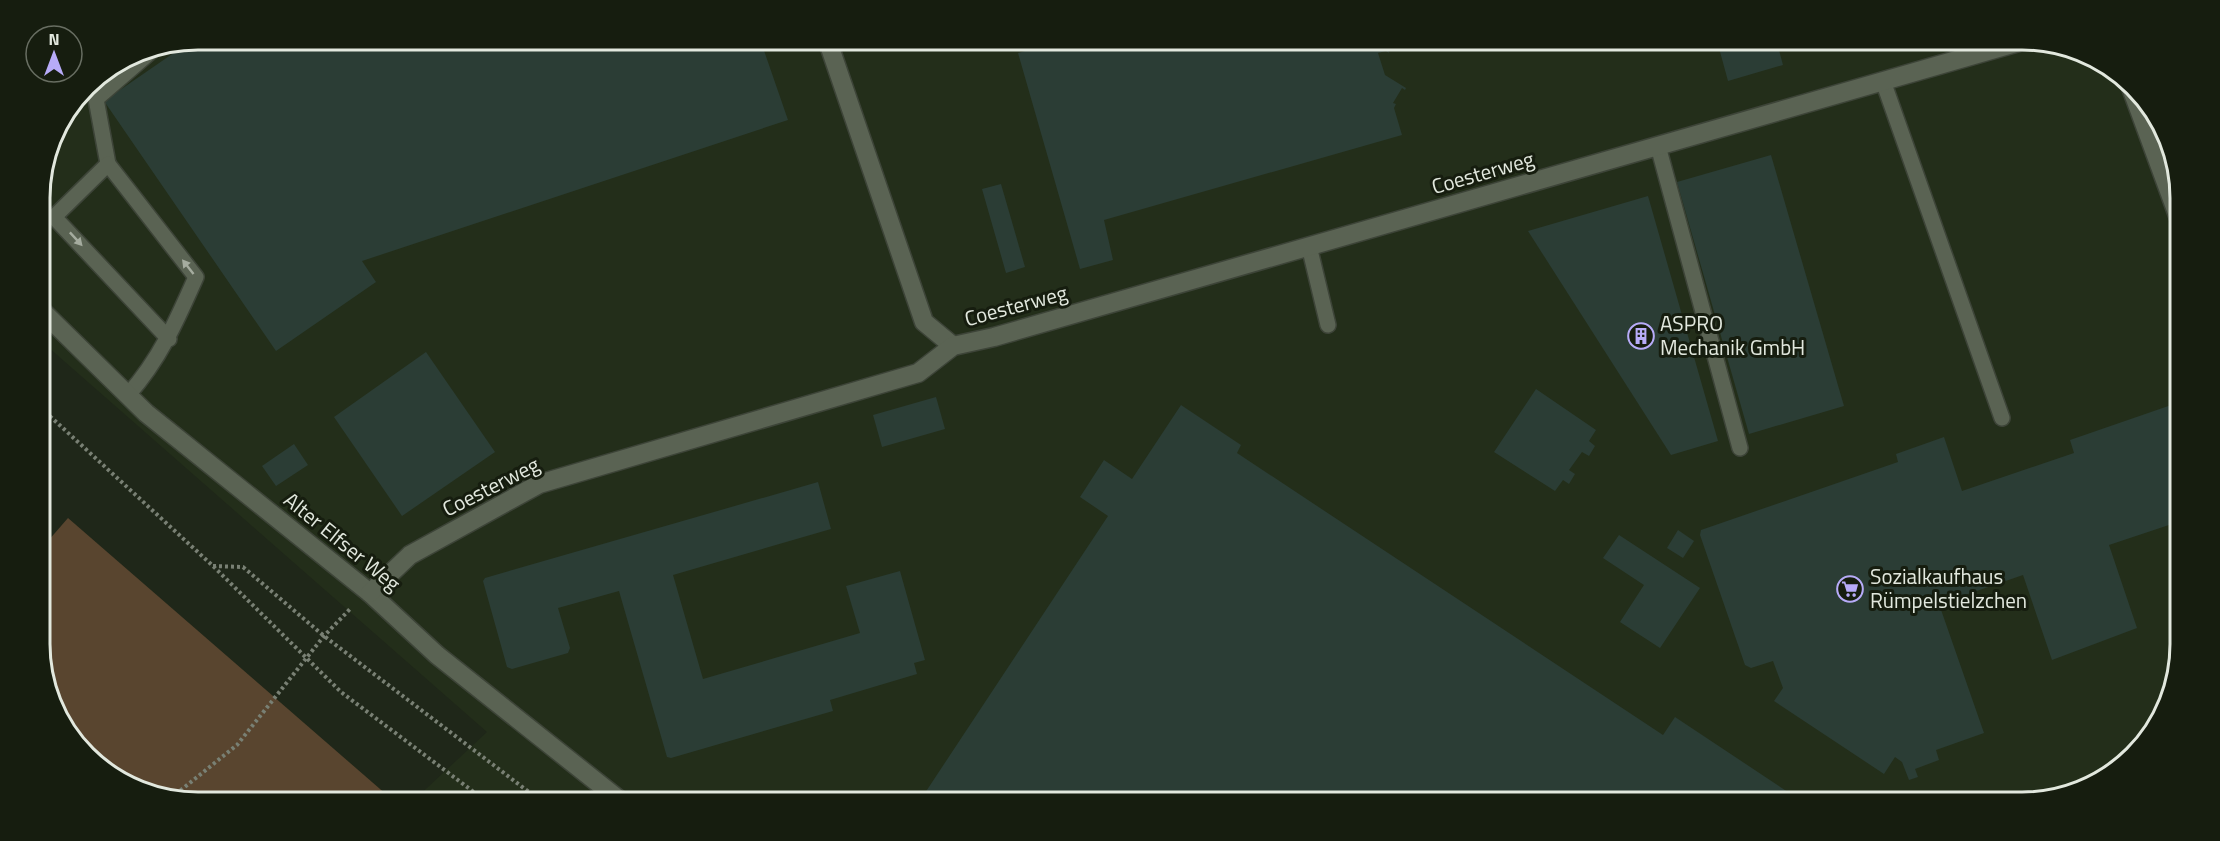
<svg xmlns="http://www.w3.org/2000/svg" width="2220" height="841" font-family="'Titillium Web',sans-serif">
<rect width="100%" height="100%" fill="#1f2719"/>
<polygon fill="#232e1a" points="198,39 2022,39 2073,47 2142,93 2180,177 2181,643 2173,694 2119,769 2032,802 412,802 487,732 40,340 39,187 56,127 93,79 137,51"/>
<polygon fill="#59452f" points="68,518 395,802 198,802 147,794 90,756 75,741 42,674 41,549"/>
<g fill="#2b3d35">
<polygon points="219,39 760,39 788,120 362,261 376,282 276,351 104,101 191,41 196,47"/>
<polygon points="1067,39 1424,39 1424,40 1416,42 1417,45 1413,43 1388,50 1389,53 1386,51 1378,53 1385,75 1406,88 1405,90 1402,88 1393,103 1396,104 1394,108 1402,135 1104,220 1113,260 1080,269 1018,53"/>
<polygon points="1724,39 1776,39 1783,65 1728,81 1719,48 1726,46"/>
<polygon points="90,83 94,87 72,109 71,108"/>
<polygon points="1771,155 1844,406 1749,434 1677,182"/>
<polygon points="1001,184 1025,267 1006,273 982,189"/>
<polygon points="1648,196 1718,441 1671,455 1528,231"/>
<polygon points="426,352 495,452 402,516 334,417"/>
<polygon points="1536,389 1596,430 1589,441 1595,446 1589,456 1582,452 1569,470 1575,474 1569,484 1563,480 1555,491 1494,452"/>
<polygon points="936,397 945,429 882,447 873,415"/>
<polygon points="2180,402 2181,521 2109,545 2137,628 2052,660 2023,575 1939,604 1984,733 1936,750 1939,760 1915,769 1918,777 1909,780 1902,762 1895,757 1884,774 1774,701 1783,688 1773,661 1751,668 1745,665 1700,535 1701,530 1898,462 1896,454 1944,437 1962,491 2074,453 2070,440"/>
<polygon points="1181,405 1241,445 1237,453 1663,735 1675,717 1803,802 919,802 1108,516 1080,497 1104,460 1132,479"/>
<polygon points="294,444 308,465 276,486 262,466"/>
<polygon points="818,482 831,529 673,575 703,679 860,633 846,586 900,571 925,660 914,663 917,674 830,700 833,711 671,758 667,757 619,591 558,608 570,648 568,653 512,669 507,667 483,581 485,578"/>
<polygon points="1678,530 1694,541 1683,558 1667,548"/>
<polygon points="1619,535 1700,588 1660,648 1620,622 1644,585 1603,558"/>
</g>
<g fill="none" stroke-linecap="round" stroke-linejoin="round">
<g stroke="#3d4438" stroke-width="18">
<g id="service">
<polyline points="1883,81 2002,418"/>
<polyline points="1658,146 1740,448"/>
<polyline points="108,164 96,99 155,48"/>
<polyline points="1309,246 1328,325"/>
<path d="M 128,395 C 160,359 177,320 196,277 L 108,164 L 54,217 L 169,339"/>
</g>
</g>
<g stroke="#3d4438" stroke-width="21">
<g id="minor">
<polyline points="827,39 924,322 953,346"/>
<polyline points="40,309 146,413 370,593 437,655 622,802"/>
<polyline points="370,593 410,555 539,484 918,373 953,346 994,337 2026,40"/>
</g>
</g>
<g stroke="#3d4438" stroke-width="21">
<polyline id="tertiary" points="2130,85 2180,221"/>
</g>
<g stroke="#798074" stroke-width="4" stroke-dasharray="3 3" stroke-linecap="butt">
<polyline points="41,408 213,566 341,692 487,802"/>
<polyline points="213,566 243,567 324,636 542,802"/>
<polyline points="171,798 237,745 324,636 351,608"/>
<polyline points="469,802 476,794"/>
</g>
<use href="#service" stroke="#5a6353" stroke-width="15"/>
<use href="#minor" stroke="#5a6353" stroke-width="18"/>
<use href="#tertiary" stroke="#5a6353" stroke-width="18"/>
</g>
<defs><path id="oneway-solid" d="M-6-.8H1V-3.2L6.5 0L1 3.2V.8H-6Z" transform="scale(1.5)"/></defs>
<g fill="#a5ac9f">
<use href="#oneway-solid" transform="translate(76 239) rotate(47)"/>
<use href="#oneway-solid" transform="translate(188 267) rotate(-128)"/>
</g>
<defs>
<g id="building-ring" transform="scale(1.35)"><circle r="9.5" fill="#161d0f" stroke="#b7abf8" stroke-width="1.5"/><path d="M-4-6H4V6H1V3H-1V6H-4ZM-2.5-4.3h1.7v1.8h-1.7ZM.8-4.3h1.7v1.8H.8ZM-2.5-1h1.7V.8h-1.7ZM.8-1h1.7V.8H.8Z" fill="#b7abf8"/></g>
<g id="supermarket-ring" transform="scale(1.35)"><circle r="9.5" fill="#161d0f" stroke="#b7abf8" stroke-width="1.5"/><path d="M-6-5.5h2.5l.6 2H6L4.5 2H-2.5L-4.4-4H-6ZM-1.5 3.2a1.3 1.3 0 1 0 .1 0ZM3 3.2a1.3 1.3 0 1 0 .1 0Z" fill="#b7abf8"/></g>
</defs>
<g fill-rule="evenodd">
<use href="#building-ring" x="1641" y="336"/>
<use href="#supermarket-ring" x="1850" y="589"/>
</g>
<g text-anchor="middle" stroke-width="6" stroke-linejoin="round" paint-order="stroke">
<g font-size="21" fill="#e2e8de" stroke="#161d0f">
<text transform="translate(1483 173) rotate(-16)" y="7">Coesterweg</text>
<text transform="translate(1016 306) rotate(-15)" y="7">Coesterweg</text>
<text transform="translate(491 487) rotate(-27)" y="7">Coesterweg</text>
<text transform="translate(342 542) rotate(39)" y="7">Alter Elfser Weg</text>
</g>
<g font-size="21" fill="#e2e8de" stroke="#161d0f" text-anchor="start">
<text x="1660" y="331">ASPRO<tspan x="1660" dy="24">Mechanik GmbH</tspan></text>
<text x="1870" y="584">Sozialkaufhaus<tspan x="1870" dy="24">Rümpelstielzchen</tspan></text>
</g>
</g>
<path d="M0 0H2220V841H0ZM198 50H2022A148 148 0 0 1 2170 198V644A148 148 0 0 1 2022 792H198A148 148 0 0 1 50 644V198A148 148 0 0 1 198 50Z" fill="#161d0f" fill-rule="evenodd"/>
<path fill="none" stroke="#e2e8de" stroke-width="3" d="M198 50H2022A148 148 0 0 1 2170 198V644A148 148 0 0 1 2022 792H198A148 148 0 0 1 50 644V198A148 148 0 0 1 198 50Z"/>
<g transform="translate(54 54)"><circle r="28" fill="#161d0f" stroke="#686e62" stroke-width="1.5"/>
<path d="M0-4.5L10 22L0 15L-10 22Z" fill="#b7abf8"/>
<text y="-9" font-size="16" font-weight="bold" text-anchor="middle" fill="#e2e8de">N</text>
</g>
</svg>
